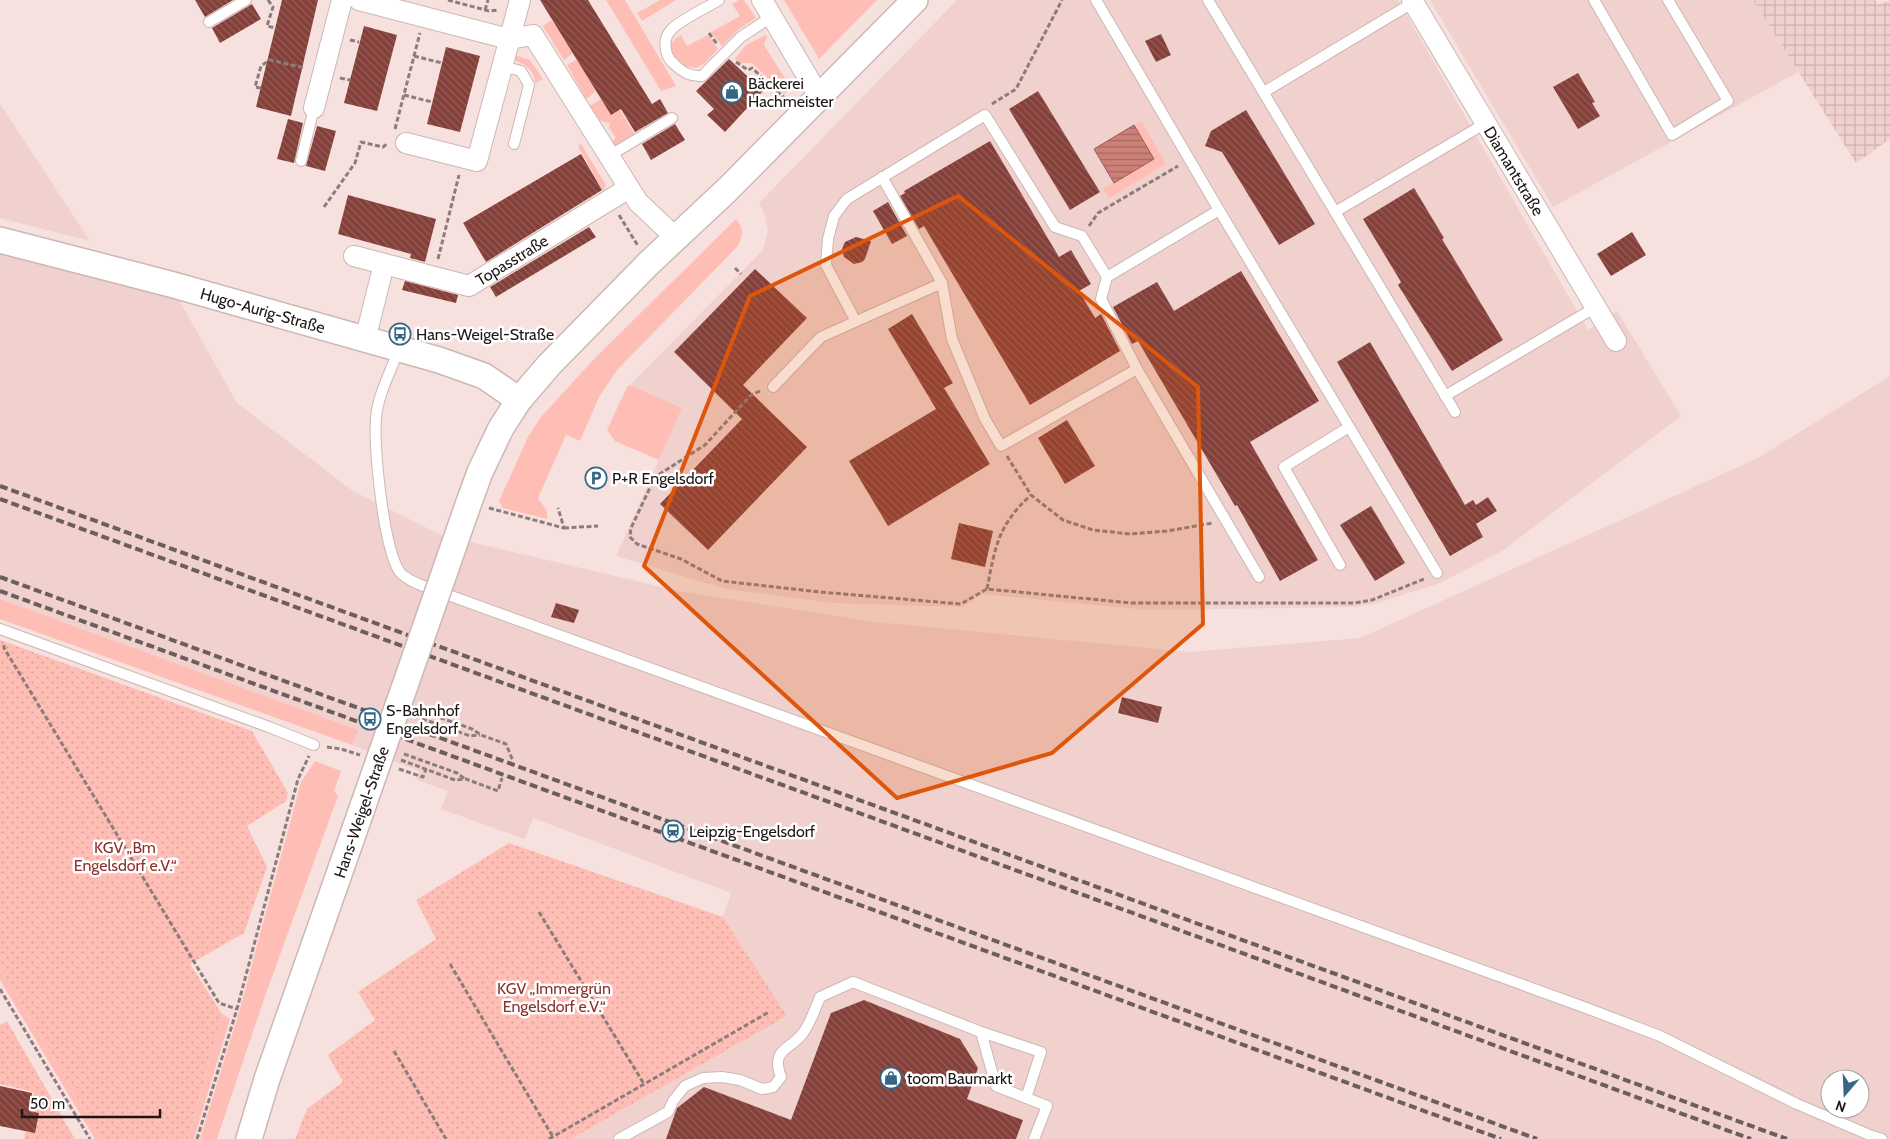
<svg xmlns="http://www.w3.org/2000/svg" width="1890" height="1139" font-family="Cabin,sans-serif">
<defs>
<pattern id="industrial-grid" width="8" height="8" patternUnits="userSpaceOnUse" patternTransform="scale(1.25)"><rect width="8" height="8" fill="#f0d1cd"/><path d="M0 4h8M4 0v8" fill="none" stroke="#cdb3af"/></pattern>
<pattern id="park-dots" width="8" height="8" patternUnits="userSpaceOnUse" patternTransform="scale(1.25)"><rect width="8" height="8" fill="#febeb5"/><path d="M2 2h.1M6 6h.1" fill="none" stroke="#d9a39b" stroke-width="1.8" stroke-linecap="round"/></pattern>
<pattern id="water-rules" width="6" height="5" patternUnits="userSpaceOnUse" patternTransform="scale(1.25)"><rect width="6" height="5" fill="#cd8077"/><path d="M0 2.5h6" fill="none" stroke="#a66861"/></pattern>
<pattern id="building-back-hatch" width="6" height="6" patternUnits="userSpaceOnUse" patternTransform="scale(1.25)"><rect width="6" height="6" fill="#853f39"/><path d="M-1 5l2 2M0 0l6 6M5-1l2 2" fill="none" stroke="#935e59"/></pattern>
</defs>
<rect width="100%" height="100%" fill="#f7e1de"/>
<g fill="#f0d1cd" fill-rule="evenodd">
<polygon points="957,0 1398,0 1588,330 1617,311 1681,416 1502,551 1440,583 1377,603 1354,607 1148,610 982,594 963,607 834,603 726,589 616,556 682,408 630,385 763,250 768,231 765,216 759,203"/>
<polygon points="1430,0 1753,0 1798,72 1553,207"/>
<polygon points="0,104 90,241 0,218"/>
<path d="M 0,240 L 170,284 L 237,403 L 353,491 L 441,535 L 679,591 L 875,622 L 1190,652 L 1360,638 L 1758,458 L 1890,376 L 1890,1139 L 571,1139 L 787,1016 L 723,917 L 731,893 L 533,818 L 525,839 L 441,809 L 448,791 L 417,780 L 419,771 L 352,745 L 357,730 L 0,599 ZM 1830,1079 L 1860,1079 L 1860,1109 L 1830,1109 Z"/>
</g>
<polygon fill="url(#industrial-grid)" points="1753,0 1875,0 1878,5 1890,0 1890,139 1856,163"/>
<g fill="#febeb5">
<polygon points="606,0 625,0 676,86 661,91"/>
<polygon points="660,0 676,0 642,21 637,13"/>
<polygon points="739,0 744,0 756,18 739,29 722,46 711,32 740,16 732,4"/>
<polygon points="784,0 877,0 819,59"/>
<polygon points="552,20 573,53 564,60 543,26"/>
<polygon points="681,35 687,46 708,35 718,49 705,63 696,68 683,66 673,55 671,44 675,39"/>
<polygon points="766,35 767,37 764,45 791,88 784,94 752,63 739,63 735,59 746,45"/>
<path d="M 515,55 L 530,60 L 543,79 L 535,83 C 535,68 523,64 512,59 Z"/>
<polygon points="577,59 596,91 586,99 567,65"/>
<polygon points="601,99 611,115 620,110 636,136 616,147 611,142 616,138 609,127 610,123 600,121 590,106"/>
<polygon points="1141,121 1166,164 1109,198 1103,189 1154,159 1134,125"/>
<polygon points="581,144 606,185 603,191 578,146"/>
<path d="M 736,219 C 744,229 743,235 738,246 L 617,370 L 599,397 L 580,441 L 566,435 L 538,498 L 547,511 L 547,519 L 503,508 L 499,501 L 528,437 L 541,417 L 593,360 Z"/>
<polygon points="630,385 682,408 659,460 615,441 607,430 627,387"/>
<polygon points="0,599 358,730 352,745 0,619"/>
<polygon points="315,761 341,771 334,791 338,796 265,996 217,1139 200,1139 240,1009 301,782"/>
<polygon points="0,967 102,1139 95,1139 0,980"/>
<polygon points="222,1014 230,1019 194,1139 188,1139"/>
</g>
<g fill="url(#park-dots)">
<polygon points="0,640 252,731 288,793 286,801 247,826 267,867 244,933 190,964 222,1014 188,1139 102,1139 0,967"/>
<polygon points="509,843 723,917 787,1016 571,1139 295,1139 307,1109 343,1082 328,1055 375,1020 358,992 436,939 416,900"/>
<polygon points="7,1021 75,1139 24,1139 34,1092 0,1084 0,1025"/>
</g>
<polygon fill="url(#water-rules)" stroke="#98605a" points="1134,125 1154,159 1114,183 1094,149"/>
<g fill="url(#building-back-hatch)">
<polygon points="195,0 233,0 205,17"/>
<polygon points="282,0 318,0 291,116 256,107"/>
<polygon points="540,0 588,0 652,104 660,99 668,113 635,132 621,109 611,115"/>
<polygon points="252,4 261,19 220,43 212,28"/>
<polygon points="364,26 397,35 377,111 344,103"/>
<polygon points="1161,34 1171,55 1156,62 1145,41"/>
<polygon points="446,47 480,56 460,132 427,124"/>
<polygon points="729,59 763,91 725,132 707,115 714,109 696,91"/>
<polygon points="1578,73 1595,102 1592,103 1600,116 1578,129 1553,87"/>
<polygon points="1038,91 1100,192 1070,210 1009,109"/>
<polygon points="1246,110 1315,224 1279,245 1222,152 1205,146 1211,131"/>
<polygon points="288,119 303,123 294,163 277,159"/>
<polygon points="675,124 685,140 651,160 642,144"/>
<polygon points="317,126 336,131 325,171 306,166"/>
<polygon points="990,141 1059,257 1071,250 1091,284 1079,291 1095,318 1101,314 1120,351 1030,405 924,226 919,229 900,196 905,193 904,191"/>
<polygon points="581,154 602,190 486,262 463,223"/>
<polygon points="1414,188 1444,238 1442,239 1503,340 1452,371 1398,285 1401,282 1363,219"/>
<polygon points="348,195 436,219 425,262 410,258 411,254 338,234"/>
<polygon points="888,202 907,236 892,244 873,211"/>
<polygon points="589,227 596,237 496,297 490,287"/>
<polygon points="1632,232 1646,255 1611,276 1597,254"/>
<polygon points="856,237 871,241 865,259 862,262 854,264 844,257 842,249 845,242"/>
<polygon points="755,269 807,318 743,385 807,447 708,550 660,504 742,419 674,352"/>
<polygon points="1241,271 1319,401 1250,442 1318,560 1280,581 1237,505 1235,506 1138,341 1132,344 1113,307 1157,282 1174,311"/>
<polygon points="405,281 458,295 456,303 402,290"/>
<polygon points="912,314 953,383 944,388 990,464 888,526 849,461 936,409 888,329"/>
<polygon points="1370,342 1465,505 1473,500 1476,505 1488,497 1497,511 1476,524 1483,537 1450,556 1337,362"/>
<polygon points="1067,420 1095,466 1065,484 1038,438"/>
<polygon points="1371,506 1405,563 1375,581 1340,525"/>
<polygon points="959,523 993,531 985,567 951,559"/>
<polygon points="556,603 579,610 574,623 551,617"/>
<polygon points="1122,697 1162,707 1158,723 1118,713"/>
<polygon points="864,1000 960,1039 978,1068 967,1099 1023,1120 1016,1139 666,1139 677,1108 704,1087 791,1120 831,1013"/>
<polygon points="0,1086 32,1093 29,1111 39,1113 35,1133 0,1126"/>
</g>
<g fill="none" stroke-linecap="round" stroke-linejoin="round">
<g stroke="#ccb7b4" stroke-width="12">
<g id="service">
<path d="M 719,0 C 708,7 680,20 672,29 C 662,38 664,56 674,64 C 682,72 690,77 702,76 L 741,37 L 771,17"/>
<polyline points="1096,0 1219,210 1437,573"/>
<polyline points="1208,0 1455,412"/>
<polyline points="1594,0 1672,135 1728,101 1668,0"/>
<polyline points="209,22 246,0"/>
<polyline points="502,66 521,71 529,85 514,144"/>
<polyline points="1264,92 1414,2"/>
<polyline points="609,156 672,118"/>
<polyline points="301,161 314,108"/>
<polyline points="882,177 942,283 952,339 985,419 1001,446 1137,369 1101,299 1107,277"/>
<polyline points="1335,212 1486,123"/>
<polyline points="855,320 826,265 828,239 834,216 847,199 985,115 1055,227 1082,236 1107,277 1219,210"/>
<path d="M 399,349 C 391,371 378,394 376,418 C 374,450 383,544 399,571 C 403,577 412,581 418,584 L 1581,1006 L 1660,1036 L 1797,1104 L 1872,1136 L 1882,1139"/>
<polyline points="1137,369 1259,577"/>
<polyline points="773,387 821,337 942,283"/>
<polyline points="1445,396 1596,307"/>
<polyline points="1340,565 1284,467 1349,427"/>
<polyline points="0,629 269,727 314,745"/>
<polyline points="981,1032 1041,1052 1026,1098"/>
<path d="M 619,1139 L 668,1112 L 673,1101 L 685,1086 L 703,1078 L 722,1077 L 740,1080 L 762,1089 L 773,1087 L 781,1077 C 770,1048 791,1050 803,1033 C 811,1022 815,1009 820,997 L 853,982 L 981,1032 L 996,1086 L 1047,1106 L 1034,1139"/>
</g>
</g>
<g stroke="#ccb7b4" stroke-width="22">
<g id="minor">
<polyline points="359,0 509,39 533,35 638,202 676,238"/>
<polyline points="762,0 819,96"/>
<path id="s1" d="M 1412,0 L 1616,341"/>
<polyline points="314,108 342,0"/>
<polyline points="406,143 477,161 520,0"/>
<path id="s2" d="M 354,256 L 469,286 L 629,188"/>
<polyline points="365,340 384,264"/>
</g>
</g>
<g stroke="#ccb7b4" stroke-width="28">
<g id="tertiary">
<path id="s3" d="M 0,240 L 170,284 L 439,360 L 484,376 L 519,400"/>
<polyline points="468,505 480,472 501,428 519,400 549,365 649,263 727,190 915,0"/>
<polyline points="249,1139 267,1079 364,803"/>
</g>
</g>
<g stroke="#8c7d7c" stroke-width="3" stroke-dasharray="5 2.5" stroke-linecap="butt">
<polyline points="268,0 273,7 267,26 275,28"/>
<polyline points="448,0 489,11 498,10"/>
<polyline points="485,10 488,0"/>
<polyline points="709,33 717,44"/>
<polyline points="350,40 359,42"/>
<polyline points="414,56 442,63"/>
<polyline points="736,62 748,70 752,68 787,100"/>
<polyline points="340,78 350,80"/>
<polyline points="261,88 255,87 261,66 270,60 305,68"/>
<polyline points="404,95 432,102"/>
<polyline points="992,104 1016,89 1062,0"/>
<polyline points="395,129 420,33"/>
<polyline points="324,207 355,163 361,142 383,147 388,143"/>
<polyline points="619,215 638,246"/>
<polyline points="1089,226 1098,213 1178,166"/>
<polyline points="438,259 459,175"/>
<polyline points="735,268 741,274"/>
<polyline points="760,391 751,395 705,445 655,477 631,528 630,537 637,544 681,559 722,581 820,592 961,604 987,589 1131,603 1354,603 1372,600 1424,579"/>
<polyline points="1007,456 1031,495 1063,520 1093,530 1130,534 1167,531 1213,523"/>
<polyline points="489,508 564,528 558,508"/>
<polyline points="564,528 598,526"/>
<path d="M 987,589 C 995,547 998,525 1031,495"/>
<polyline points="4,645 4,648 219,1003 237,1009"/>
<polyline points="419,710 472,729 481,735 506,744 513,761"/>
<polyline points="415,716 470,736 480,735"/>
<polyline points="327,747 341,749 360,755"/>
<polyline points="404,754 457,773 465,779"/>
<polyline points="401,760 455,780 466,779 498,791 502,778"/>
<polyline points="399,769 423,777 426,769"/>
<polyline points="539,912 644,1084"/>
<polyline points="450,964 553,1137"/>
<polyline points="0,989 90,1139"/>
<polyline points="394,1051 446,1139"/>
<polyline points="197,1139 237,1009 298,779 309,756"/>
<polyline points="549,1139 769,1012"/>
</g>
<use href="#service" stroke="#fff" stroke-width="10"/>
<use href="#minor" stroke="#fff" stroke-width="20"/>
<use href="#tertiary" stroke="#fff" stroke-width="25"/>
<g stroke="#6b5e5d" stroke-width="4" stroke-dasharray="8 4" stroke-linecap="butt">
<polyline points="0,486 1787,1139"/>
<polyline points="0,499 1751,1139"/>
<polyline points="0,577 1537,1139"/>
<polyline points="0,591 1501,1139"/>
</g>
<g stroke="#ccb7b4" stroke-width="28" stroke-linecap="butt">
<polyline id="tertiary-bridge" points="364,803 468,505"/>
</g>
<use href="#tertiary-bridge" stroke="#fff" stroke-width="25"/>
</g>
<path fill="#de560c" fill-opacity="0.2" stroke="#de560c" stroke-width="4" stroke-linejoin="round" d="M 958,196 L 1198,387 L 1203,624 L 1052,753 L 897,798 L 644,566 L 750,296 Z"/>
<defs>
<g id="shop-ring" transform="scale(1.125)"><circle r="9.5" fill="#fff" stroke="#356784" stroke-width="1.5"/><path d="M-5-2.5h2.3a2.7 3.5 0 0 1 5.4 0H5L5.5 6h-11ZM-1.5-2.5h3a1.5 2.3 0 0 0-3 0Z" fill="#356784"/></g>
<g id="bus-ring" transform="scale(1.125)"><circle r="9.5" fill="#fff" stroke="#356784" stroke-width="1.5"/><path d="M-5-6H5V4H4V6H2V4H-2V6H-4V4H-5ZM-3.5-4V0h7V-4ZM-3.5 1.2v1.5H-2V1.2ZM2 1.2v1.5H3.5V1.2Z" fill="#356784"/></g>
<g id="parking-ring" transform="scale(1.125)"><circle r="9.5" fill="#fff" stroke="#356784" stroke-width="1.5"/><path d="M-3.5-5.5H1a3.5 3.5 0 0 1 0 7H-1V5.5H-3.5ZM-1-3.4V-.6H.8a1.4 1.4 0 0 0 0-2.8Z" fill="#356784"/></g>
<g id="station-ring" transform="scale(1.125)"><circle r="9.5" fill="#fff" stroke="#356784" stroke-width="1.5"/><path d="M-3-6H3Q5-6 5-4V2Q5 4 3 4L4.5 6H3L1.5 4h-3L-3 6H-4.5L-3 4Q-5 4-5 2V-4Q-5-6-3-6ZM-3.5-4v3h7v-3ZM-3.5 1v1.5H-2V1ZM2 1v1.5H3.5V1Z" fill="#356784"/></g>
</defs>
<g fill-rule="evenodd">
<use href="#shop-ring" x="732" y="92"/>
<use href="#bus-ring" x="400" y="334"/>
<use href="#parking-ring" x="596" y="478"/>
<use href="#bus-ring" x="370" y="719"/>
<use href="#station-ring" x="673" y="831"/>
<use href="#shop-ring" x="891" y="1078"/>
</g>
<g text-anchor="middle" stroke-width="5" stroke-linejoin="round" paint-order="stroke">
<g font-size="16" fill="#1e1616" stroke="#fff" text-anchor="start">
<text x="748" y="89">Bäckerei<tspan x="748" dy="18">Hachmeister</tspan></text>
<text x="416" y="340">Hans-Weigel-Straße</text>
<text x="612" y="484">P+R Engelsdorf</text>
<text x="386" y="716">S-Bahnhof<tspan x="386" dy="18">Engelsdorf</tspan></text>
<text x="689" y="837">Leipzig-Engelsdorf</text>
<text x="907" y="1084">toom Baumarkt</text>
</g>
<g font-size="16" fill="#1e1616" stroke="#fff">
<text dy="6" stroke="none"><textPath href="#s1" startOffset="199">Diamantstraße</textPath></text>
<text dy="6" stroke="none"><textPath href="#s2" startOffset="169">Topasstraße</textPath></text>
<text dy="6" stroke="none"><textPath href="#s3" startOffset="272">Hugo-Aurig-Straße</textPath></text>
<text transform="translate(361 812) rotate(-71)" y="6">Hans-Weigel-Straße</text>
</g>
<g font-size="16" fill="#8c302a" stroke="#fff">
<text x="125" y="853">KGV „Bm<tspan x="125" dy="18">Engelsdorf e.V.“</tspan></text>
<text x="554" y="994">KGV „Immergrün<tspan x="554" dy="18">Engelsdorf e.V.“</tspan></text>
</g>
</g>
<g transform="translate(1845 1094) rotate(199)"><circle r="24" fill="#ffffff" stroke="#a5a2a2"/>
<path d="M0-4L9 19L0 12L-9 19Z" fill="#356784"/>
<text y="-8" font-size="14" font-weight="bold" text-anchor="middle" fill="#1e1616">N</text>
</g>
<path d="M22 1109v8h138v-8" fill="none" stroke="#1e1616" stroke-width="2.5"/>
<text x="30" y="1109" font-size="15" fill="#1e1616" stroke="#ffffff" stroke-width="4" paint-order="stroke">50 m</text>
</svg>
